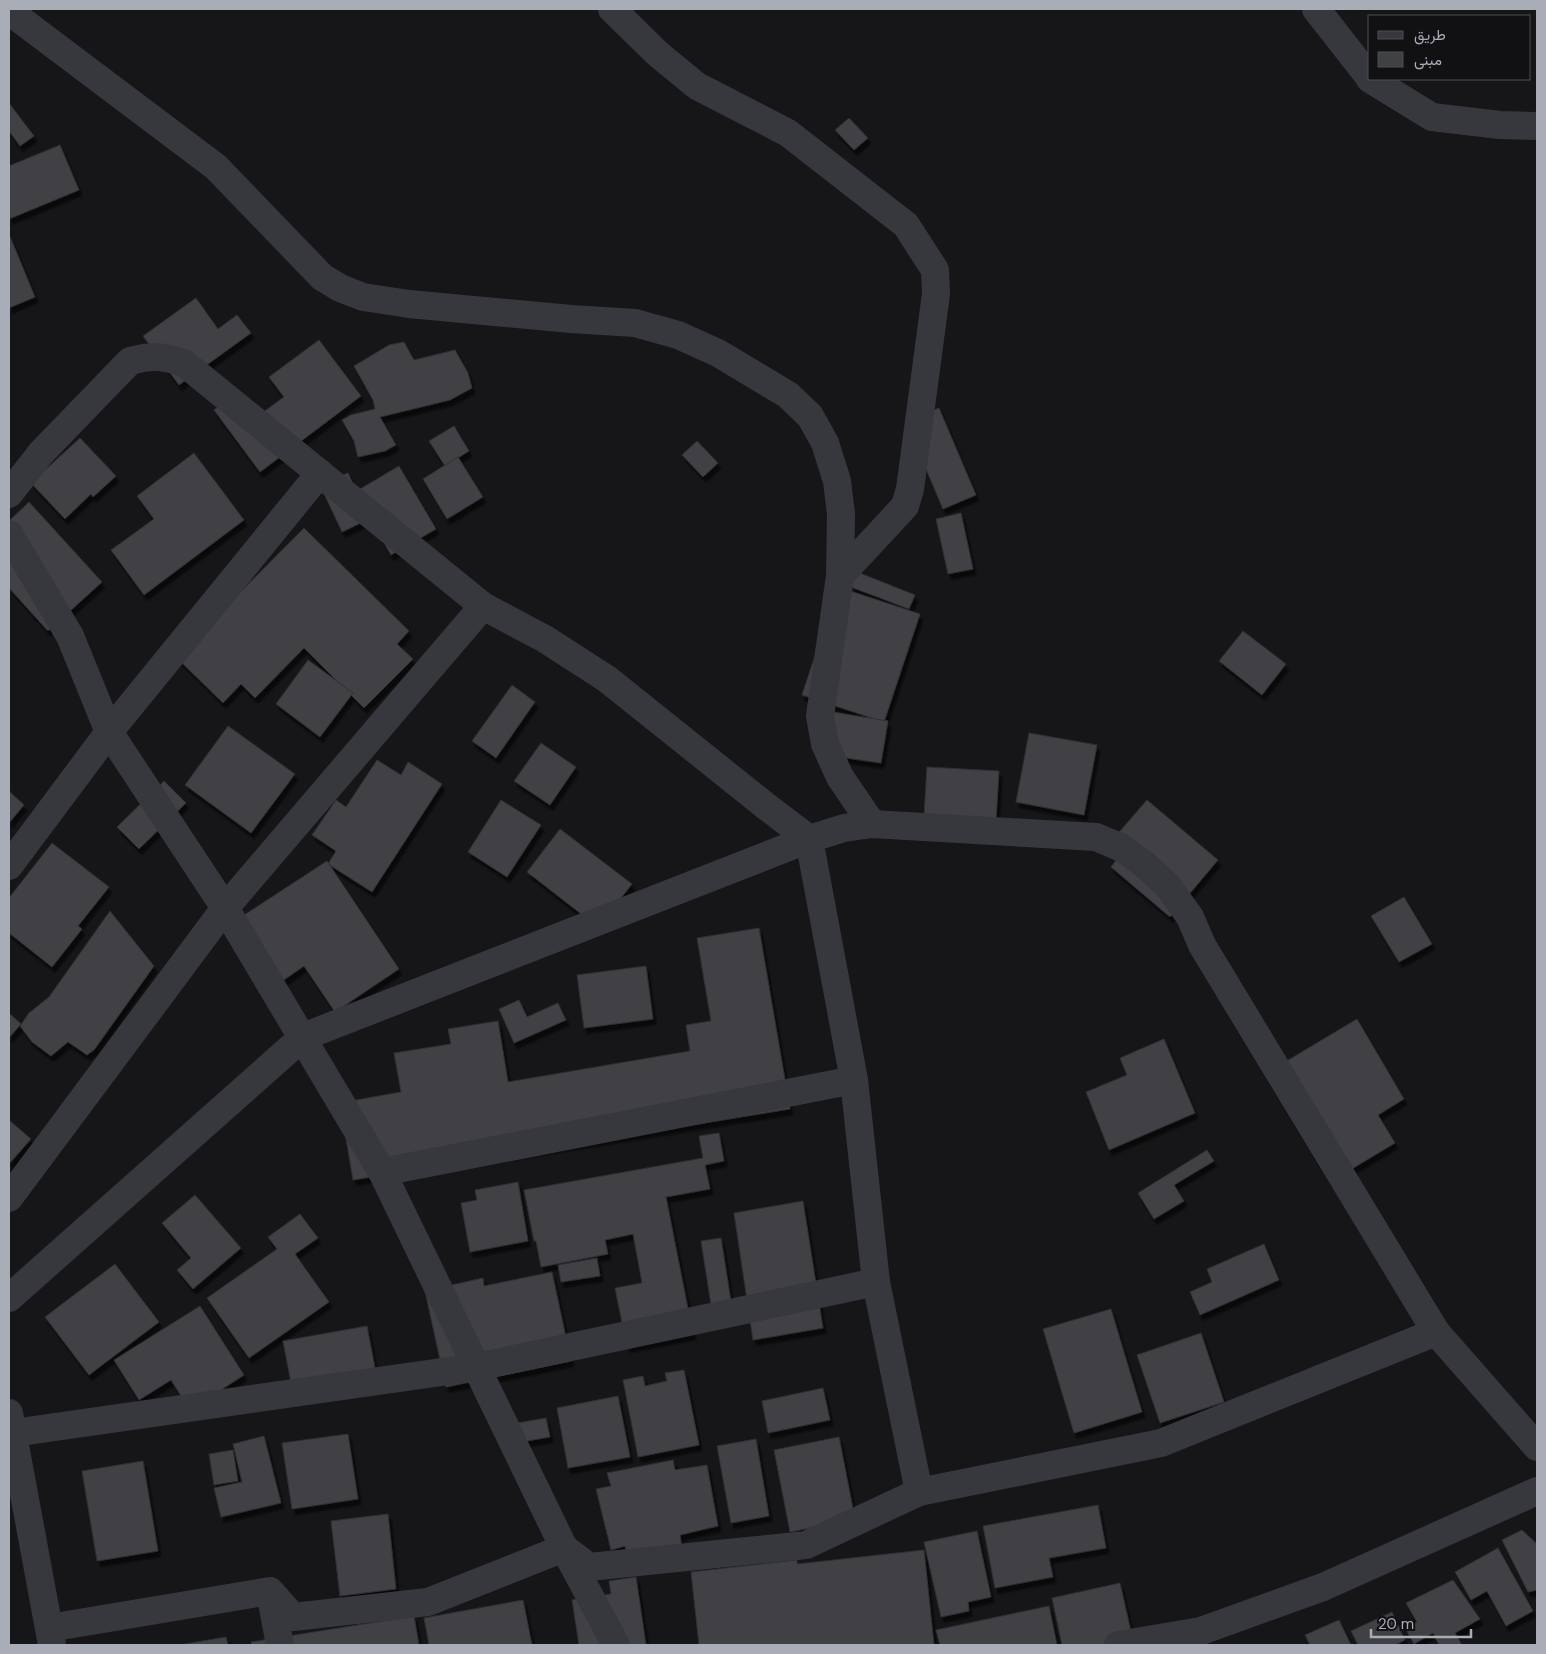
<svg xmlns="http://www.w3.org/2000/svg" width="1546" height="1654" font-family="'DM Sans',Vazirmatn,sans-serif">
<defs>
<filter id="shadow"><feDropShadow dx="3" dy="5.5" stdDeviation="1" flood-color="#0009"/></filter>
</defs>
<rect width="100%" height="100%" fill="#161618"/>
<g fill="#404145" stroke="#303034" filter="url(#shadow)">
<polygon points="9,103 34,136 20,146 9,131"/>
<polygon points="849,118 868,138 854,150 835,130"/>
<polygon points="60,145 79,190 9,219 9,166"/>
<polygon points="9,234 35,297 9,308"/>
<polygon points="196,298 218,329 237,315 251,333 179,385 143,336"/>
<polygon points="319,340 361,396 260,472 214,410 240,391 258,416 284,397 269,377"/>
<polygon points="404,342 414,360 455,350 468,373 472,388 450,400 380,417 396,445 385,451 358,457 354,441 342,420 351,415 375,409 373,400 354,366 389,345"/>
<polygon points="939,408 976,495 943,509 906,422"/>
<polygon points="454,426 469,451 445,466 429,441"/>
<polygon points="80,438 116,476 93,497 91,494 65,519 31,483"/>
<polygon points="697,441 718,463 703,477 682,455"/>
<polygon points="194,453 244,520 144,595 111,550 154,519 137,496"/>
<polygon points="458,457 483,497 447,519 423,479"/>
<polygon points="399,466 436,529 391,555 355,492"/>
<polygon points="348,473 369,519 342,532 320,485"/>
<polygon points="29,502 102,582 48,631 9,588 9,521"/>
<polygon points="961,513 973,569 948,574 936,519"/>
<polygon points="304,528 409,631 397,644 413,659 364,708 304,648 255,698 241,684 223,703 176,657"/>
<polygon points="857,572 915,595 909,609 851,587"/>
<polygon points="838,587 920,614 884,722 802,695"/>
<polygon points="1243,631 1286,664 1262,695 1219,661"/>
<polygon points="308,660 353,693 320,737 276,704"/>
<polygon points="512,685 535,702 496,758 472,741"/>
<polygon points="826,711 888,721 881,763 819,754"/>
<polygon points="228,726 295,774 251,833 185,785"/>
<polygon points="1029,733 1097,745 1084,815 1016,802"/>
<polygon points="541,743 576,767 550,805 514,781"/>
<polygon points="377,760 401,775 408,762 442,784 372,892 328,864 336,851 312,835 336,800 346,807"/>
<polygon points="927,767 999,771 995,837 923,833"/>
<polygon points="164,781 186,803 139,849 117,827"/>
<polygon points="9,791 24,805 9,823"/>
<polygon points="501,800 541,825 507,877 468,852"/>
<polygon points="1147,800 1218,860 1170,917 1111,867 1120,855 1108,845"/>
<polygon points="560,829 632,884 598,927 527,872"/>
<polygon points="52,843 109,887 78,926 82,929 52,967 9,933 9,898"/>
<polygon points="327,861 399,969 335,1012 304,966 278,984 235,921"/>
<polygon points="1404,897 1432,944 1399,962 1371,916"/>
<polygon points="110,911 154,966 94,1050 87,1055 68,1042 51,1056 32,1042 20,1026 29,1013 49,997"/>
<polygon points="759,928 790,1109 353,1180 340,1103 401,1092 394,1053 451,1044 448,1029 498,1021 508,1082 690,1051 686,1025 711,1021 697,938"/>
<polygon points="646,966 653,1019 584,1028 577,975"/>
<polygon points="519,1000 527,1017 558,1003 566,1020 514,1043 499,1009"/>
<polygon points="9,1013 21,1024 9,1038"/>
<polygon points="1357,1019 1404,1099 1378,1115 1395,1143 1330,1182 1265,1074"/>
<polygon points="1164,1039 1195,1113 1109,1150 1086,1092 1127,1075 1120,1058"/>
<polygon points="9,1120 31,1139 9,1164"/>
<polygon points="719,1133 724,1161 705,1165 710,1189 666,1197 693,1334 627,1347 615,1288 642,1283 633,1234 605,1240 608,1254 541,1267 536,1241 534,1241 524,1190 703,1158 699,1136"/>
<polygon points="1207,1150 1214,1161 1174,1185 1184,1201 1154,1219 1138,1193"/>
<polygon points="518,1182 528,1241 470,1252 461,1203 477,1200 475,1190"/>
<polygon points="195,1195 241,1248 193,1289 177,1270 191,1258 162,1223"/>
<polygon points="803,1201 823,1328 753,1340 734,1213"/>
<polygon points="300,1214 318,1238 295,1254 329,1302 249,1358 207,1298 277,1249 268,1237"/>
<polygon points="721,1238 732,1308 712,1311 701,1241"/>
<polygon points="1264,1244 1279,1280 1200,1315 1190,1292 1212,1282 1207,1269"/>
<polygon points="597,1258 600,1276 561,1282 558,1265"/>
<polygon points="115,1264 159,1322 89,1375 45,1317"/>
<polygon points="552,1272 571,1361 446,1387 425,1291 483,1278 484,1286"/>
<polygon points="200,1306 244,1375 190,1410 171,1380 139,1400 114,1360"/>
<polygon points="1111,1309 1142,1412 1074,1433 1043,1329"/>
<polygon points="367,1326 378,1384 294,1399 283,1341"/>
<polygon points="1201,1333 1224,1402 1160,1423 1137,1355"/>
<polygon points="684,1370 699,1445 638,1457 623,1380 643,1376 645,1386 667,1381 665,1373"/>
<polygon points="823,1388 830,1420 768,1433 762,1401"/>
<polygon points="618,1396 630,1457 568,1468 557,1408"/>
<polygon points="546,1418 550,1437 515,1443 512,1424"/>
<polygon points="348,1434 358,1499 292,1509 282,1443"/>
<polygon points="264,1436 281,1503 221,1517 214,1488 242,1482 233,1444"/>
<polygon points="839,1437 855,1519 790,1532 774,1450"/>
<polygon points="756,1439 769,1516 731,1523 717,1446"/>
<polygon points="233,1450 238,1481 214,1485 209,1454"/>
<polygon points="673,1460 675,1470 707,1465 718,1526 680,1535 682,1547 627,1556 625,1546 611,1550 596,1489 611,1486 607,1473"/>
<polygon points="143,1461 158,1551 97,1561 82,1471"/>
<polygon points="1098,1505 1106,1548 1049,1558 1053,1577 995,1588 983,1526"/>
<polygon points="388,1514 396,1589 340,1596 331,1521"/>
<polygon points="1522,1530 1537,1544 1537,1590 1528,1592 1502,1540"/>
<polygon points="977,1531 991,1597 968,1602 969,1611 941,1617 924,1542"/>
<polygon points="1498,1548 1533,1611 1506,1626 1487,1591 1471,1600 1455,1572"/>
<polygon points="924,1550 934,1645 699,1645 691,1572 797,1560 797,1564"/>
<polygon points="636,1577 646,1645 579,1645 572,1600 611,1594 609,1581"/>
<polygon points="1453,1580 1480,1619 1455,1633 1462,1645 1439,1645 1433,1633 1414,1644 1405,1628 1417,1622 1406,1603"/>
<polygon points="1120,1583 1134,1645 1062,1645 1052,1598"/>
<polygon points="523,1600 532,1645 429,1645 424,1618"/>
<polygon points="1049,1606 1057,1645 940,1645 936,1630"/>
<polygon points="1392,1612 1405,1640 1395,1645 1358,1645 1351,1631"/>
<polygon points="414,1616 419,1645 252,1645 251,1642"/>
<polygon points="1339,1620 1351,1645 1310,1645 1305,1635"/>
<polygon points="226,1637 228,1645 179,1645"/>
</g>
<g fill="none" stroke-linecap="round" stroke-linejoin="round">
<g stroke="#37383d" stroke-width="28">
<polyline points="612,9 658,54 697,86 788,133 906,225 935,270 936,294 910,489 905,506 840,576"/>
<polyline points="1316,9 1370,78"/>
<polyline points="9,11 216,167 322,277 340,288 363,297 409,304 571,319 635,323 678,335 718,353 788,395 810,416 825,443 837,481 841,514 840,576 820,716 825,744 840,777 872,824"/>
<polyline points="1370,79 1432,117 1500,125 1537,126"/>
<path d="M 9,494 L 41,453 L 130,361 C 153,355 162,356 184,363 L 483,606"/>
<polyline points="9,534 70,636 109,732 225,908 382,1172 564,1548 616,1645"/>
<polyline points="9,866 109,732 320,473"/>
<polyline points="382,1172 854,1080"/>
<polyline points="9,1198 225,908 483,606 545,639 607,679 767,807 809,839 854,1080 876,1282 919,1492"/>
<polyline points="9,1298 303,1037 809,839 844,828 872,824 1096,837 1122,848 1144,864 1168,886 1190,917 1202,945 1436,1332 1537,1447"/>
<polyline points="9,1413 52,1645"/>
<polyline points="13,1433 477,1367 876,1282"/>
<polyline points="270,1592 280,1645"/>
<polyline points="49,1628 270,1591 293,1617 428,1602 564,1548 589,1567 806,1545 919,1492 1161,1443 1436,1332"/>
<polyline points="1118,1645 1201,1631 1323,1587 1537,1491"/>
</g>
</g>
<rect width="1546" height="1654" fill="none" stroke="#a8adb8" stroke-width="20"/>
<rect x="1368" y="15" width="162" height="65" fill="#111113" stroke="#4d4f55"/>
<rect x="1378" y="31" width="25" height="8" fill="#37383d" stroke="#4d4f55"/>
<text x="1414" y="40" font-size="15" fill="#a8adb8">طريق</text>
<rect x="1378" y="52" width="25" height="15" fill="#404145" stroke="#4d4f55"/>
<text x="1414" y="65" font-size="15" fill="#a8adb8">مبنى</text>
<path d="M1371 1629v8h100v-8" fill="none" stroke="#a8adb8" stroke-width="2.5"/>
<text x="1378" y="1629" font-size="15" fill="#a8adb8" stroke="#111113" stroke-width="4" paint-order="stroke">20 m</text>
</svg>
